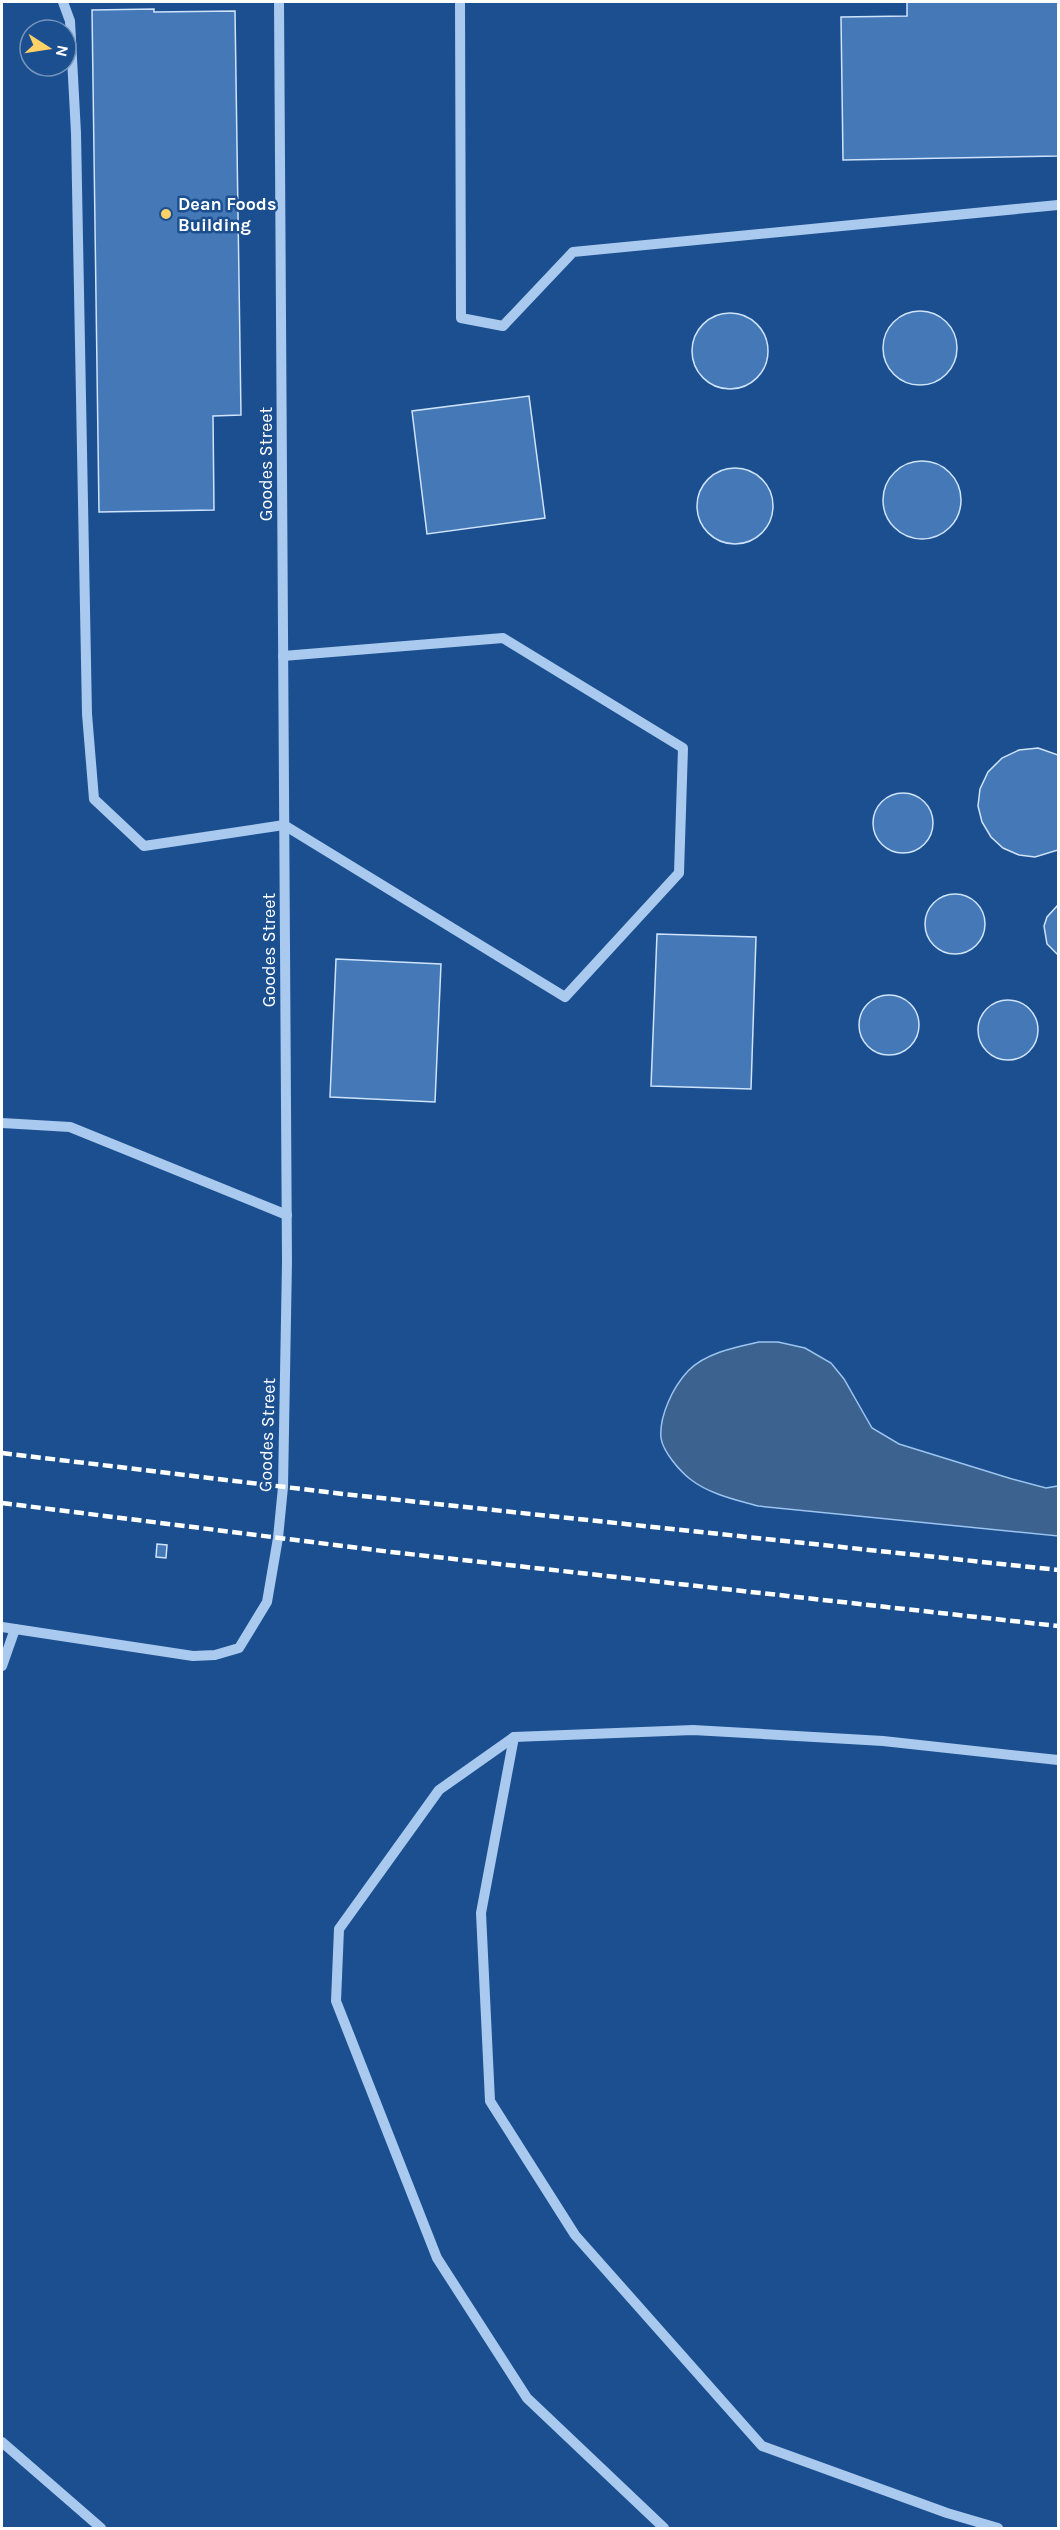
<svg xmlns="http://www.w3.org/2000/svg" width="1060" height="2530" font-family="Karla,sans-serif">
<rect width="100%" height="100%" fill="#1b4f8f"/>
<path fill="#3c6290" stroke="#9cc4f0" stroke-width="1.5" d="M 759,1342 L 778,1342 L 805,1348 L 831,1363 L 844,1379 L 872,1428 L 899,1444 L 1012,1479 L 1046,1488 L 1058,1486 L 1058,1536 L 758,1506 C 736,1500 709,1494 690,1479 C 680,1471 663,1452 661,1438 C 659,1416 673,1387 688,1371 C 705,1353 736,1347 759,1342 Z"/>
<g fill="#4478b7" stroke="#cfe3fa" stroke-width="1.5">
<polygon points="907,2 1058,2 1058,156 843,160 841,17 907,16"/>
<polygon points="154,9 154,12 235,11 241,415 213,416 214,510 99,512 92,10"/>
<circle cx="920" cy="348" r="37"/>
<circle cx="730" cy="351" r="38"/>
<polygon points="529,396 545,518 427,534 412,411"/>
<circle cx="922" cy="500" r="39"/>
<circle cx="735" cy="506" r="38"/>
<polygon points="1038,748 1058,755 1058,850 1035,857 1019,855 1003,848 991,837 982,822 978,806 980,789 988,772 1002,758 1019,750"/>
<circle cx="903" cy="823" r="30"/>
<circle cx="955" cy="924" r="30"/>
<polygon points="1058,905 1058,955 1047,944 1044,926 1047,917"/>
<polygon points="657,934 756,937 751,1089 651,1086"/>
<polygon points="336,959 441,964 435,1102 330,1097"/>
<circle cx="889" cy="1025" r="30"/>
<circle cx="1008" cy="1030" r="30"/>
<polygon points="157,1544 167,1545 166,1558 156,1557"/>
</g>
<g fill="none" stroke-linecap="round" stroke-linejoin="round">
<g stroke="#a9c9ee" stroke-width="10">
<polyline points="63,2 70,21 76,133 87,714 94,799 144,846 284,825 565,997 679,873 683,748 503,638 283,656"/>
<polyline points="460,2 461,318 503,326 573,252 1058,205"/>
<polyline points="2,1123 70,1127 287,1215"/>
<polyline points="2,1627 193,1656 215,1655 239,1648 267,1602 278,1538 283,1487 287,1262 279,2"/>
<polyline points="2,1666 15,1629"/>
<polyline points="514,1737 481,1913 490,2101 575,2235 762,2446 947,2513 998,2528"/>
<polyline points="2,2442 101,2528"/>
<polyline points="664,2528 527,2398 437,2258 336,2001 339,1929 439,1790 514,1737 693,1730 883,1741 1058,1760"/>
</g>
<g stroke="#fff" stroke-width="4.5" stroke-dasharray="10 4.5" stroke-linecap="butt">
<polyline points="2,1453 343,1494 1058,1570"/>
<polyline points="2,1503 391,1552 1058,1626"/>
</g>
</g>
<circle fill="#ffd166" stroke="#1b4f8f" stroke-width="2" cx="166" cy="214" r="6"/>
<g text-anchor="middle" stroke-width="5" stroke-linejoin="round" paint-order="stroke">
<g font-size="18" font-weight="bold" fill="#fff" stroke="#1b4f8f" text-anchor="start">
<text x="178" y="210">Dean Foods<tspan x="178" dy="21">Building</tspan></text>
</g>
<g font-size="18" fill="#fff" stroke="#1b4f8f">
<text transform="translate(266 464) rotate(-90)" y="6">Goodes Street</text>
<text transform="translate(269 950) rotate(-90)" y="6">Goodes Street</text>
<text transform="translate(267 1435) rotate(-88)" y="6">Goodes Street</text>
</g>
</g>
<rect width="1060" height="2530" fill="none" stroke="#ffffff" stroke-width="6"/>
<g transform="translate(48 48) rotate(102)"><circle r="28" fill="#1b4f8f" stroke="#7695bc" stroke-width="1.5"/>
<path d="M0-4.5L10 22L0 15L-10 22Z" fill="#ffd166"/>
<text y="-9" font-size="16" font-weight="bold" text-anchor="middle" fill="#ffffff">N</text>
</g>
</svg>
